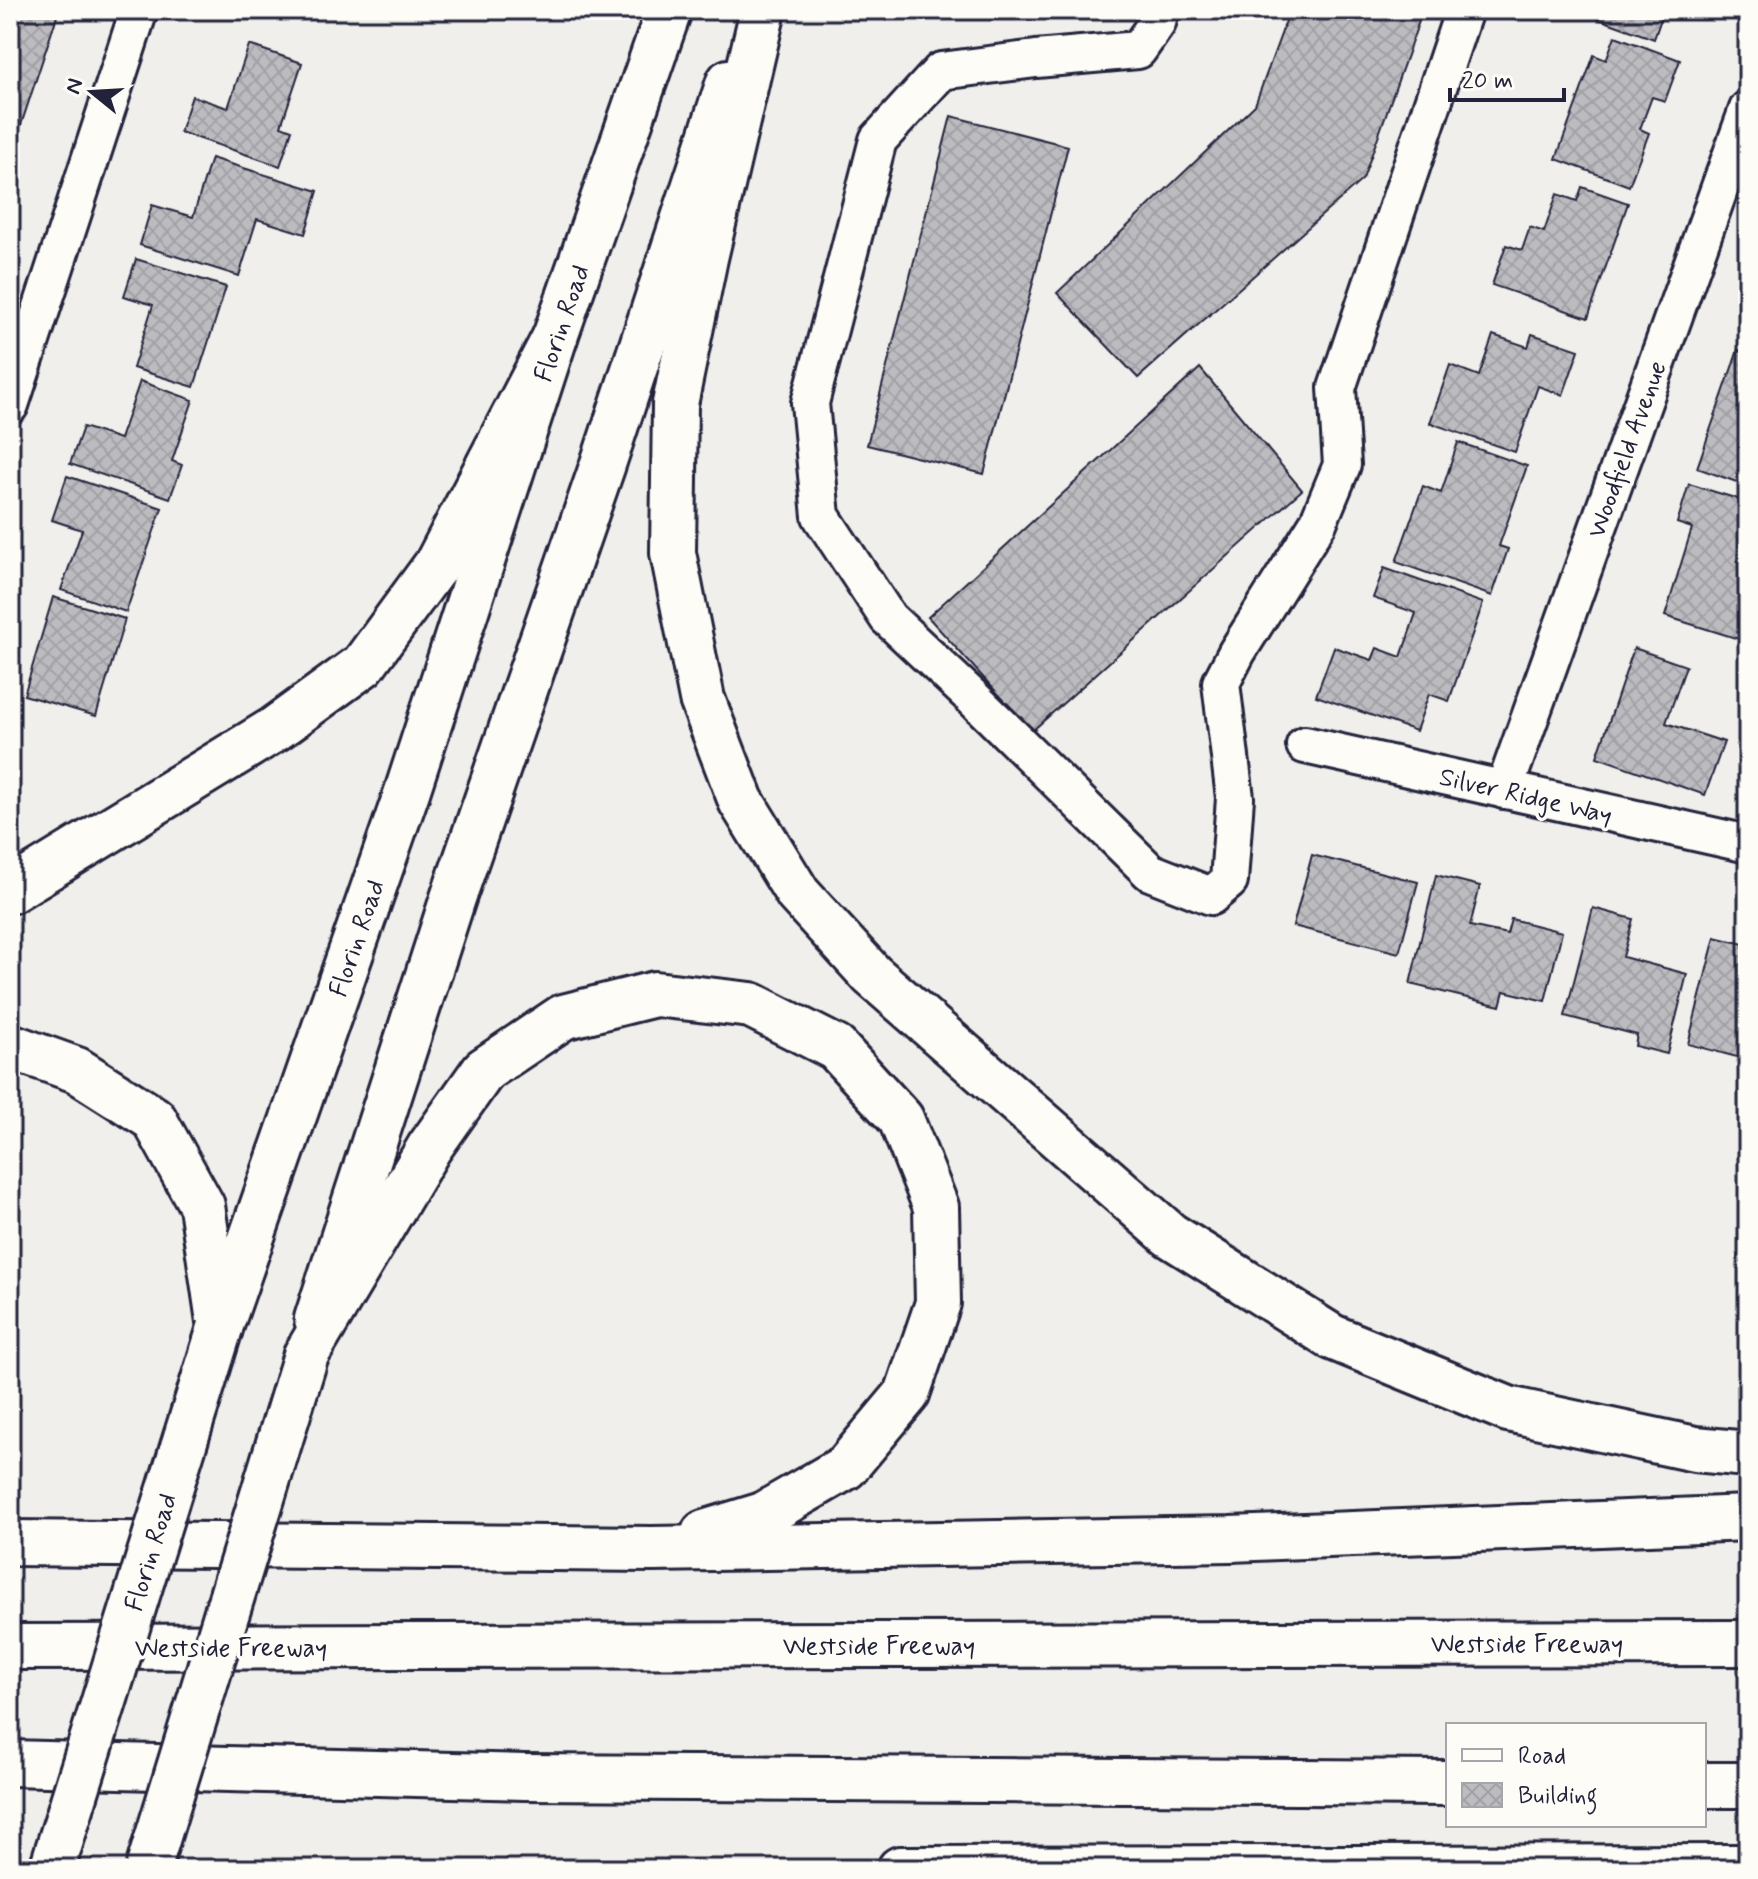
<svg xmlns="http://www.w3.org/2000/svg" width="1758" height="1879" font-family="Mynerve,sans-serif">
<defs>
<pattern id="building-cross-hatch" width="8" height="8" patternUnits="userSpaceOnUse" patternTransform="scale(2)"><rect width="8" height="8" fill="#bcbcc0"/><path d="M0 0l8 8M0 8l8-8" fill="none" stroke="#a1a1a6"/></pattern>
</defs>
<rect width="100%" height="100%" fill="#f0efec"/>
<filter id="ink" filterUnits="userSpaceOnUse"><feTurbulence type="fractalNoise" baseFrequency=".0125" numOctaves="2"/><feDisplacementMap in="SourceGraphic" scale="16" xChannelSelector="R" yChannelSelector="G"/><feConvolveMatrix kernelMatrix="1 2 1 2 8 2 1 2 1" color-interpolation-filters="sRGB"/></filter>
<g filter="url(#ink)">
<g fill="url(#building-cross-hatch)" stroke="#22223b" stroke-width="2">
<polygon points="10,10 59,10 20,128 10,125"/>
<polygon points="1290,10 1423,10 1363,179 1138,378 1057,293 1255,105"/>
<polygon points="1574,10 1664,10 1654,39"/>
<polygon points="1615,36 1680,60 1665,101 1652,97 1640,129 1649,133 1629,186 1556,159 1594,55 1606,60"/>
<polygon points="249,45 302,63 281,126 292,130 280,166 180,132 192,96 228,108"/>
<polygon points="951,116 1068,146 984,474 867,445"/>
<polygon points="211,158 318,191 305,234 257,219 239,276 140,245 152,205 193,217"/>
<polygon points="1582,187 1628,203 1588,318 1492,285 1506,245 1522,250 1530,227 1544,232 1557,194 1577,201"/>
<polygon points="136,259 226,287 194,387 133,368 153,305 124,296"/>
<polygon points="1532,334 1579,350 1563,395 1538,386 1515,452 1430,423 1450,365 1479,376 1493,335 1528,347"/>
<polygon points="1738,350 1748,353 1748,486 1697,468"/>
<polygon points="1200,368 1302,490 1032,731 928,617"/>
<polygon points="140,381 193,400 172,461 182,465 170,498 70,464 83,427 120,439"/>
<polygon points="1458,442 1527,466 1499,546 1508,549 1492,596 1396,562 1423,486 1441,493"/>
<polygon points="67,476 162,508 126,612 61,590 82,530 52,520"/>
<polygon points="1689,484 1748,502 1748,620 1742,640 1665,616 1692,528 1677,523"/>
<polygon points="1384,568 1483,603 1449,701 1429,694 1416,731 1316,696 1334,647 1372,660 1377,648 1401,657 1416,613 1373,598"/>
<polygon points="53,597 125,619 96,716 24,695"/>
<polygon points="1634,648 1686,666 1666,723 1724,742 1705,795 1597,757"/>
<polygon points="1312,855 1418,882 1399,953 1293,926"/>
<polygon points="1436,875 1480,886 1470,926 1507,934 1511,919 1562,932 1545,1001 1504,991 1500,1006 1410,984"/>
<polygon points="1593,908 1633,919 1623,957 1687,974 1667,1054 1635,1046 1637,1035 1565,1016"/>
<polygon points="1715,937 1748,945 1748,1060 1688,1044"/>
</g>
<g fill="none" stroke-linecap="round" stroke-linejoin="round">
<g stroke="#22223b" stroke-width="42">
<g id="minor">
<polyline points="1160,10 1157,23 1138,50 1036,59 941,71 878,140 810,403 821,516 888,618 972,697 1150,872 1211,896 1229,881 1235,798 1221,683 1237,652 1318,523 1342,465 1337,388 1464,10"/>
<polyline points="10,405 139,10"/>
<polyline points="1305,745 1748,844"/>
<polyline points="1504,790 1748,109"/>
</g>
</g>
<g stroke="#22223b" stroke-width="50">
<g id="major">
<polyline points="317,1319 453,898 602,467 729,82"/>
<polyline points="220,1328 407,792 555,337 669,10"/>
</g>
</g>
<g stroke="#22223b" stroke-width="50">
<g id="highway">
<polyline points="763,10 705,258 675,404 673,553 702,699 741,801 798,894 872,975 1170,1235 1332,1337 1508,1409 1695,1449 1748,1454"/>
<polyline points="10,891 275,729 363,665 437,564 555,337"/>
<polyline points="10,1046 77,1070 154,1119 202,1206 220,1328"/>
<polyline points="306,1355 429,1148 484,1070 563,1017 655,994 751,1005 836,1048 901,1119 936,1207 938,1303 907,1394 846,1467 763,1515 704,1533"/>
<polyline points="10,1543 652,1549 1230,1539 1748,1518"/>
<polyline points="10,1647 1748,1643"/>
<polyline points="10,1763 524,1777 1448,1783"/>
<polyline points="1704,1785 1748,1785"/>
<polyline points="900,1869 1748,1867"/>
</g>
</g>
<use href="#minor" stroke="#fdfcf7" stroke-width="36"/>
<use href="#major" stroke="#fdfcf7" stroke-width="44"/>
<use href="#highway" stroke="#fdfcf7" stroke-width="44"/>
<g stroke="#22223b" stroke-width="50" stroke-linecap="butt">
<g id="major-bridge">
<polyline points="52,1869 220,1328"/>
<polyline points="148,1869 306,1355"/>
</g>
</g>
<use href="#major-bridge" stroke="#fdfcf7" stroke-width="44"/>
</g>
</g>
<g text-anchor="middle" stroke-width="7" stroke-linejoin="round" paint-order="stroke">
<g font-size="26" fill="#22223b" stroke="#fdfcf7">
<text transform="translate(561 323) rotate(-71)" y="9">Florin Road</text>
<text transform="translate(1626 449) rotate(-70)" y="9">Woodfield Avenue</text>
<text transform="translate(1526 795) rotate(13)" y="9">Silver Ridge Way</text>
<text transform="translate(356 938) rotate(-71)" y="9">Florin Road</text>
<text transform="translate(150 1552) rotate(-73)" y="9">Florin Road</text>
<text x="1527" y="1652">Westside Freeway</text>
<text x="879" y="1654">Westside Freeway</text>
<text x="231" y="1656">Westside Freeway</text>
</g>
</g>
<rect width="1758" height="1879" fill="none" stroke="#fdfcf7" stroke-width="40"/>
<rect x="20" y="20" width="1718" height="1839" fill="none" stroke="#22223b" stroke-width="3" filter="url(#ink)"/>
<rect x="1446" y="1723" width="260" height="104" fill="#fdfcf7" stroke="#a5a5ac" stroke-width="2"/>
<rect x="1462" y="1749" width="40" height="12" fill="#fdfcf7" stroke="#a5a5ac" stroke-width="2"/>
<text x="1518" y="1763" font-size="24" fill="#22223b">Road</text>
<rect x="1462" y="1783" width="40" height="24" fill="url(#building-cross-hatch)" stroke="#a5a5ac" stroke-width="2"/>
<text x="1518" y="1803" font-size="24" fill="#22223b">Building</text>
<g transform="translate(92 92) rotate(288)" stroke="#fdfcf7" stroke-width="6" paint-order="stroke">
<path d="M0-6L14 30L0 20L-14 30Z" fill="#22223b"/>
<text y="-12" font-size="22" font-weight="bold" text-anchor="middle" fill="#22223b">N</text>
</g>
<path d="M1450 88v12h114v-12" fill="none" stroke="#22223b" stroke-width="4"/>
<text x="1462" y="88" font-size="24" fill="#22223b" stroke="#fdfcf7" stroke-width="6" paint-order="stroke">20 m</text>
</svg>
